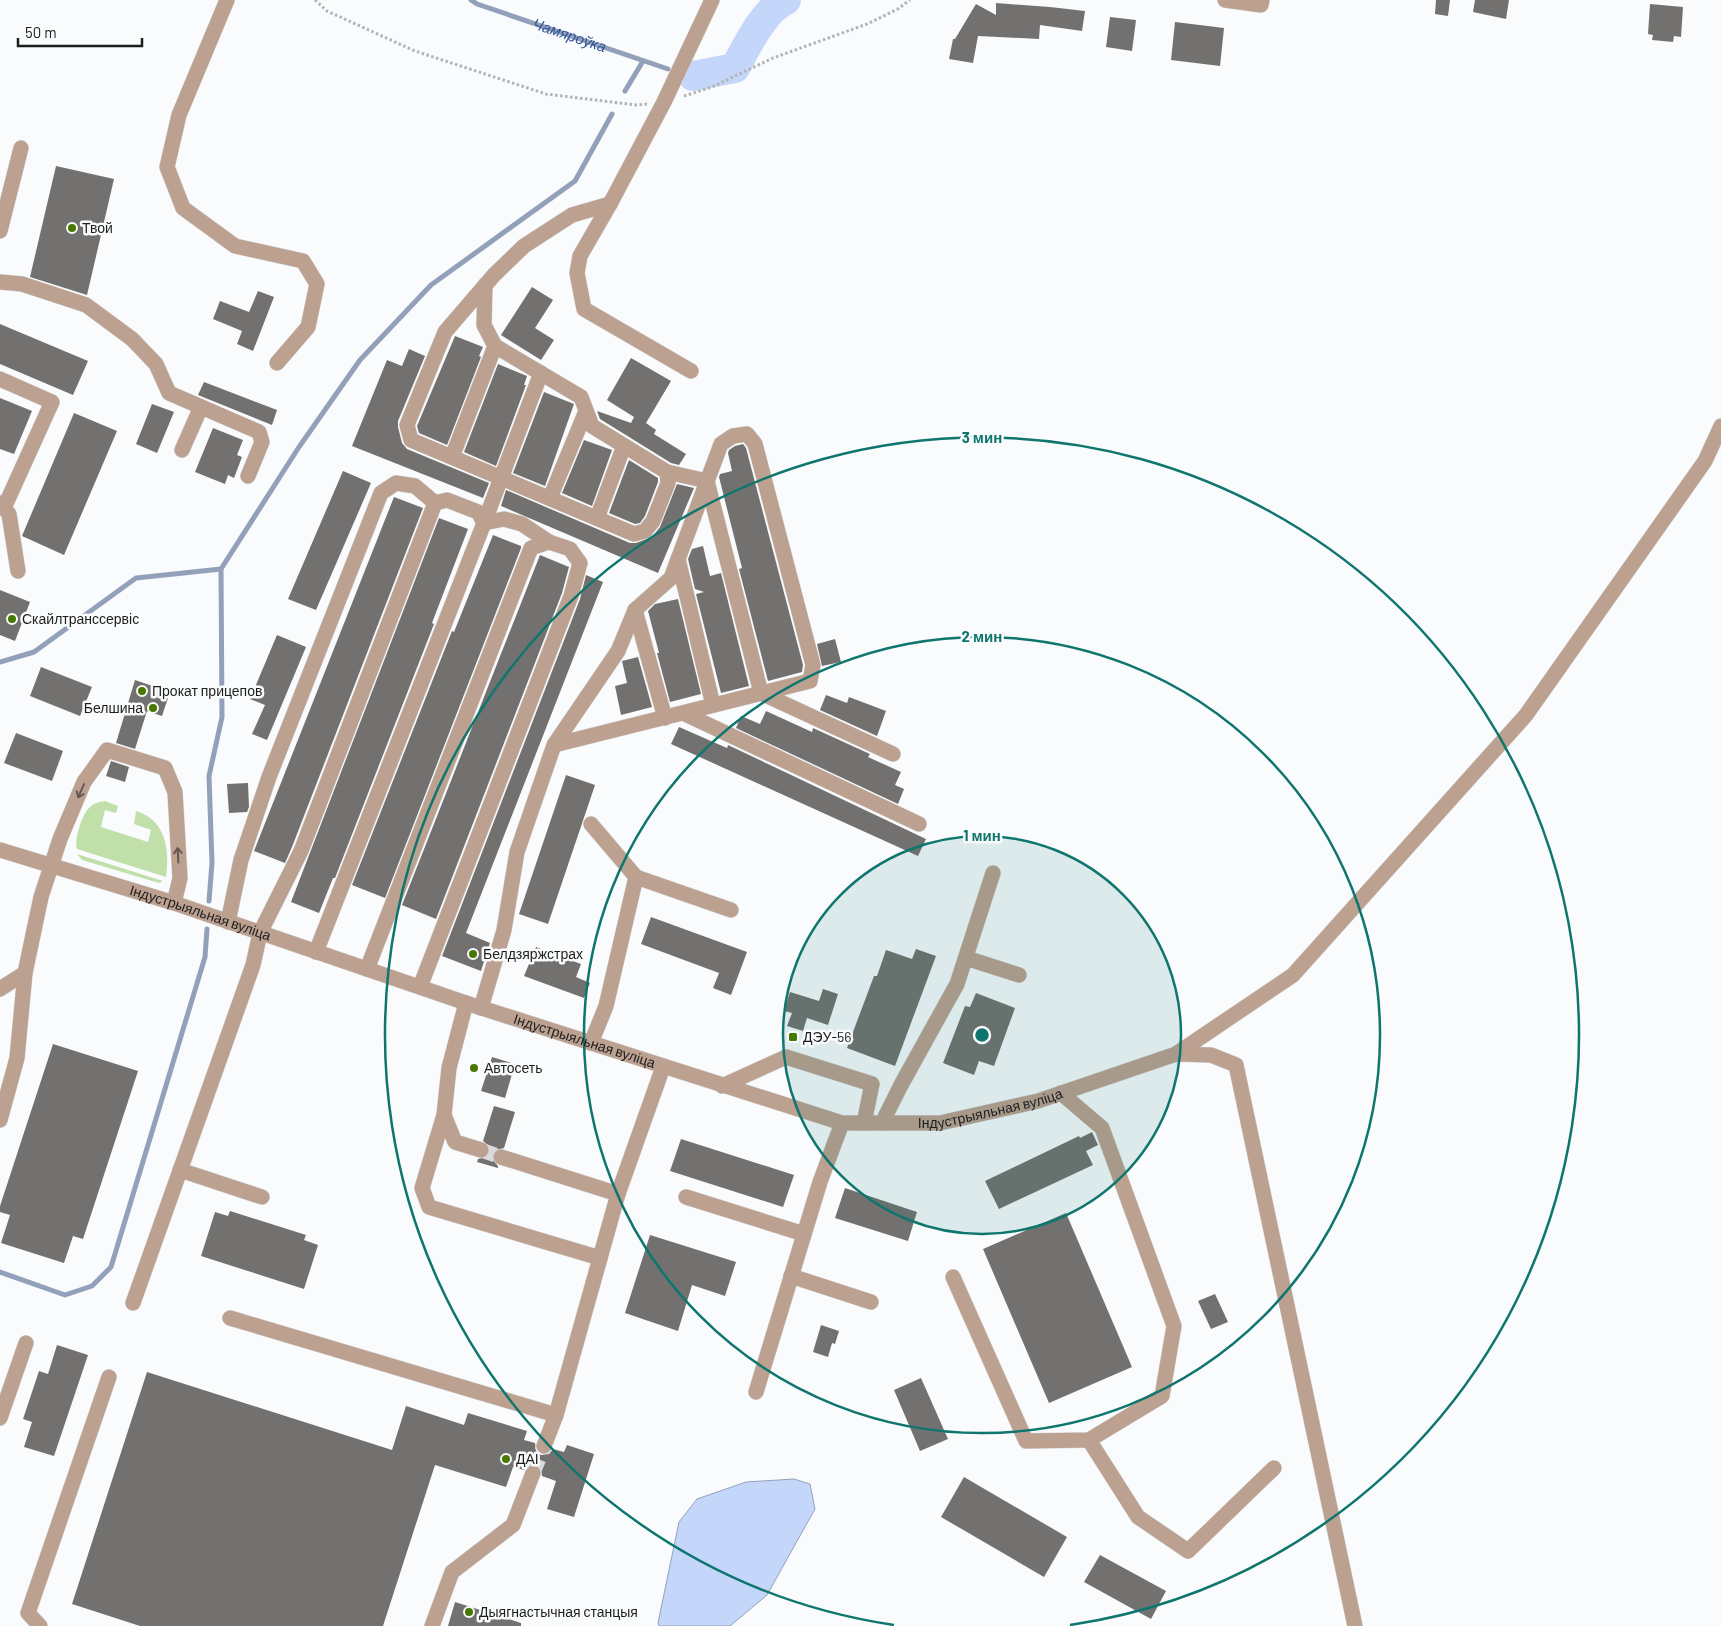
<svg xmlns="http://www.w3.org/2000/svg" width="1721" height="1626" font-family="Barlow,sans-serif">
<rect width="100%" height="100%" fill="#f9fbfd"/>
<g fill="#c1dfa9">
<path d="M 105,801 L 118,806 L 116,813 L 105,810 L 101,827 L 148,842 L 151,830 L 134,824 L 136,811 C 166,820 170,850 166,877 L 77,849 C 74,839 82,814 90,807 C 94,803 99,802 105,801 Z"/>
<polygon points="77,854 163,881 159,883 82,860"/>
</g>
<polygon fill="#c4d7fb" stroke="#92a0b9" points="794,1479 810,1484 815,1509 767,1595 730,1626 659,1626 658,1623 679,1522 697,1499 746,1482"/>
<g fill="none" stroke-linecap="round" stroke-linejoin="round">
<g stroke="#92a0b9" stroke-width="5">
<path id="s1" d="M 471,0 L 477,4 L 668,69"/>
<polyline points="625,91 643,61"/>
<polyline points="0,662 34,652 136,578 221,569"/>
<polyline points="209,901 212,863 209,776 222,717 221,569 299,447 360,360 431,285 575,181 612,114"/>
<polyline points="0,1272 65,1295 92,1286 111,1267 205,957 207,929"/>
</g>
<path stroke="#c4d7fb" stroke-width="30" d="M 693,76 L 735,68 C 746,48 764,9 786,0"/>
</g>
<g fill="#73716f">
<polygon points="1436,0 1450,0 1448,16 1435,14"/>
<polygon points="1475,0 1509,0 1506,19 1473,12"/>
<polygon points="996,3 1050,7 1085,11 1082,31 1040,25 1039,39 978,36 973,63 949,59 953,39 955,39 976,4 996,15"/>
<polygon points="1650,4 1683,7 1681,37 1674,36 1673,42 1652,40 1653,35 1648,34"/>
<polygon points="1110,17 1136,20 1132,51 1106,47"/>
<polygon points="1175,22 1224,28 1220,66 1171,60"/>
<polygon points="56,166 114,179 87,295 30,277"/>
<polygon points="532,287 553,300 535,328 554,340 541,360 501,335"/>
<polygon points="258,291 274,297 253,351 237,344 242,331 213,319 220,301 249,312"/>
<polygon points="0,324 88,361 73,395 0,364"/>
<polygon points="455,336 483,347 479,356 481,357 447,445 419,433 417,426"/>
<polygon points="409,349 425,356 398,421 398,427 402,443 407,449 489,483 483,498 352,446 387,360 402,366"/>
<polygon points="631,358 671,381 646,423 656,430 654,434 686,454 679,465 671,463 600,419 597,411 631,423 634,417 607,400"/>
<polygon points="498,364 527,376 524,385 526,385 496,466 464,452"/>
<polygon points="204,382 277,410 272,425 198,395"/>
<polygon points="544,392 574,404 545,486 513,473"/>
<polygon points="0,398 32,411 14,454 0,449"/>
<polygon points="152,404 174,412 157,453 136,444"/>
<polygon points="74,413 117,431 64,555 22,536"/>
<polygon points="213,428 243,440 237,455 242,457 234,478 228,475 225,484 195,472"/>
<polygon points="584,440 612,450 592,506 562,493"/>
<polygon points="743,444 746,448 803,665 802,672 768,681 739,569 742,568 719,477 720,474 732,471 728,453 729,450 735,446"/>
<polygon points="629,460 658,478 658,482 645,516 640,523 635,524 609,513"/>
<polygon points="343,471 371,483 316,610 288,599"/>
<polygon points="677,484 694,488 658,573 501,506 506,490 630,543 636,543 652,537 660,527"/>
<polygon points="394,497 423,508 292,847 285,863 254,851"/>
<polygon points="439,518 468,529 432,623 434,624 335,878 333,878 319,913 291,902"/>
<polygon points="493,535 521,546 521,548 385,898 352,885 452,631 454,632"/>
<polygon points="703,546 710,576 721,573 749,686 721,693 696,594 704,592 695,589 688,559 692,549"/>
<polygon points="540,555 569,567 562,593 436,919 402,905"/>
<polygon points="586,575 603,582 466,933 490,943 481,971 442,956 580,599"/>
<polygon points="0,590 30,602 15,641 0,635"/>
<polygon points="678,599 701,694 670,702 657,653 659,653 648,611 655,604"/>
<polygon points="277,635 306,647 267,740 252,734 265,705 250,699"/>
<polygon points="835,639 841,662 822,666 817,644"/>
<polygon points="638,657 652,707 621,715 615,686 627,683 622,661"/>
<polygon points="41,667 92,687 80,716 30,696"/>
<polygon points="135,680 170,692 162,716 147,711 135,749 116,743"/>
<polygon points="826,695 847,703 849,697 886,711 877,736 820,710"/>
<polygon points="766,711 812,732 813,728 870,754 868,757 901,772 895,785 904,789 898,804 736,728 741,716 760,724"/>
<polygon points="679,727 727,748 728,745 926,839 918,856 671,744"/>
<polygon points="16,733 63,751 52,781 4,763"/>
<polygon points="111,761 129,767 125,782 106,776"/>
<polygon points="566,775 595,785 548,924 519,914"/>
<polygon points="248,783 249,807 247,812 229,813 227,784"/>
<polygon points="651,917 747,952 731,995 713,988 719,973 641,944"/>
<polygon points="536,947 581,964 576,977 590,983 584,998 524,976"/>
<polygon points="916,949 936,956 895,1066 847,1048 874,976 877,976 886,950 912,959"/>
<polygon points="823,989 838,994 828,1025 807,1018 803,1031 787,1026 792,1013 784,1011 790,992 819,1001"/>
<polygon points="976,993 1015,1008 994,1066 979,1061 974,1075 943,1063 965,1006 970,1007"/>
<polygon points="53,1044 138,1071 83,1239 73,1236 64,1263 1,1243 10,1215 0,1212 0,1206"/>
<polygon points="492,1057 515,1064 505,1098 481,1091"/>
<polygon points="494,1106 515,1112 504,1148 495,1150 492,1155 492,1159 498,1166 498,1168 477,1162 478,1159 487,1157 490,1153 490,1147 483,1141"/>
<polygon points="1092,1132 1098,1145 1086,1151 1093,1165 999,1209 985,1181 1079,1136 1080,1138"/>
<polygon points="681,1139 794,1175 783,1207 670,1171"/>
<polygon points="845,1188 917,1212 908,1241 835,1218"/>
<polygon points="230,1211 306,1235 304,1240 318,1245 304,1289 201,1256 215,1212 228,1216"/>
<polygon points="1066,1213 1132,1367 1049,1403 983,1249"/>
<polygon points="650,1235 736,1262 725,1296 692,1285 678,1331 625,1313"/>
<polygon points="1215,1294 1228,1322 1211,1329 1198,1301"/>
<polygon points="821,1325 839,1331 835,1344 832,1343 828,1357 813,1352"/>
<polygon points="57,1345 88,1355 54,1456 24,1447 32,1422 23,1419 39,1371 48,1374"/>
<polygon points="147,1372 392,1450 406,1406 464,1425 468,1413 527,1431 524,1440 535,1443 536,1451 541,1455 549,1454 553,1449 564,1452 567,1445 594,1454 574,1517 547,1509 556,1481 542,1476 541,1468 536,1464 528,1465 524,1470 513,1467 506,1487 435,1465 383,1626 140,1626 72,1604"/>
<polygon points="921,1378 948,1439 920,1451 894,1390"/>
<polygon points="964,1477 1067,1537 1044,1577 941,1517"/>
<polygon points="1100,1555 1166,1591 1151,1619 1084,1582"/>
<polygon points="455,1602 521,1623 521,1626 448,1626"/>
</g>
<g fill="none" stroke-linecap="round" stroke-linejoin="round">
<g stroke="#d8dadc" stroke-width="15" stroke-dasharray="15 8" stroke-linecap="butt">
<polyline points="481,1150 501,1157"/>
<polyline points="533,1473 544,1446"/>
</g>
<g stroke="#d6d8d9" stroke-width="16">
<g id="minor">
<polyline points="227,0 179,115 167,167 183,208 235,246 303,261 317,284 308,327 277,363"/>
<polyline points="1225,0 1261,5 1262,0"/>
<polyline points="0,231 21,148"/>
<polyline points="0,282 22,284 86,305 132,339 156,364 169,393 259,432 262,442 248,476"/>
<polyline points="485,285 484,325 495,346 581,397 592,426 667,472 668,483 653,521 645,531 634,534 411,440 407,425 445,332 494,275 524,246 572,215 610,204"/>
<polyline points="691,371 584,309 577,273 580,256 610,204 664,102 712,0"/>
<polyline points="541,373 484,523 504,519 522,524 549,542"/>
<polyline points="0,379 52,402 4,508"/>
<polyline points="182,450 201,407"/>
<polyline points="452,457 495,346"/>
<polyline points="667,472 707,481 761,693 893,754"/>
<polyline points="550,498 586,411"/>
<polyline points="0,503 9,514 18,571"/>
<polyline points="597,518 624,446"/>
<polyline points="678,559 713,705"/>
<polyline points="635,610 665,718"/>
<polyline points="683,713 919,824"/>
<path id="s2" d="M 0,850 L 174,903 L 466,1003 L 842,1123 L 940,1123 L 1038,1101 L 1176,1054 L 1293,975 L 1526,715 L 1705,461 L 1721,426"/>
<polyline points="636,877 731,910"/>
<polyline points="228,922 241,860 269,777 381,493 396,483 415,486 435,503"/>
<polyline points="966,958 1019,975"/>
<polyline points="367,969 531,548 549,542 570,549 580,563 571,596 420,987"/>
<polyline points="0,989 25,973"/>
<polyline points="466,1003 449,1068 444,1115 455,1142 481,1150"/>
<polyline points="481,1008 504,930 517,852 554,745 618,651 635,610 671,578 721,444 733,436 747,434 755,444 813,665 810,681 554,745"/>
<polyline points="591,1043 606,1006 636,877 591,824"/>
<polyline points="1176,1054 1211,1055 1236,1065 1355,1626"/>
<polyline points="722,1086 786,1057 872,1084 864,1123"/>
<polyline points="444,1115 422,1188 429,1207 600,1258"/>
<polyline points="0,1120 17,1058 25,973 41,897 60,839 84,782 107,750 165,768 175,792 180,878 174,903"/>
<polyline points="882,1123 901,1085 957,984 993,873"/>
<polyline points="501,1157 618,1194"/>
<polyline points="180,1170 262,1197"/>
<polyline points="686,1197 804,1234"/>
<polyline points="791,1276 871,1302"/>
<polyline points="953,1277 1026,1441 1089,1440 1162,1396 1174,1326 1102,1128 1061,1093"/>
<polyline points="133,1303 253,965 260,933 301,851 435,503 447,500 478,512 484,523 316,952"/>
<polyline points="230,1318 556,1415"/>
<polyline points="756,1392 820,1182 842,1123"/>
<polyline points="0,1418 26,1343"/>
<polyline points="1089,1440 1138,1517 1188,1551 1274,1468"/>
<polyline points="544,1446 556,1415 618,1194 663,1067"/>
<polyline points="40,1626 28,1613 109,1377"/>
<polyline points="432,1626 452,1572 513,1525 533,1473"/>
</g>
</g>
<g stroke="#b1b3b4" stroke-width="3" stroke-dasharray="2.5 2.5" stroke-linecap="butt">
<polyline points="315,0 327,11 415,51 546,94 636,105 647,104"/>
<polyline points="684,96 712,87 773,58 867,24 898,9 910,0"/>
</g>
<use href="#minor" stroke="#bca090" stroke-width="15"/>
</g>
<defs><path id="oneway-shaft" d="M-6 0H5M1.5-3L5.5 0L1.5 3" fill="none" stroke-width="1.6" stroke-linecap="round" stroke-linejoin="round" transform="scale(1.25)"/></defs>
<g stroke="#655851">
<use href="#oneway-shaft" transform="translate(81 791) rotate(114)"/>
<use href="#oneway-shaft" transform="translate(178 855) rotate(-93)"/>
</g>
<circle cx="982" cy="1035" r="199" fill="#0f766e" fill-opacity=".12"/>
<g fill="none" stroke="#0f766e" stroke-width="2.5">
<circle cx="982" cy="1035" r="199"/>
<circle cx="982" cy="1035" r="398"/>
<path d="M894 1625A597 597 0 1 1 1070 1625"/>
</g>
<g fill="#477901" stroke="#f9fbfd" stroke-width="2">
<circle cx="72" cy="228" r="5"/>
<circle cx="12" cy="619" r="5"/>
<circle cx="142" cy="691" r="5"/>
<circle cx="153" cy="708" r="5"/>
<circle cx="473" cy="954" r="5"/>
<rect x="788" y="1032" width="10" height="10" rx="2.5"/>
<circle cx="474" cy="1068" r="5"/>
<circle cx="506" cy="1459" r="5"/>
<circle cx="469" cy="1612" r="5"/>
</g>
<g text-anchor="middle" stroke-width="5" stroke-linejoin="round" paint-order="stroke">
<g font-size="14" fill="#1d1e1e" stroke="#f9fbfd" text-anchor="start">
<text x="82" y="233">Твой</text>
<text x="22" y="624">Скайлтранссервіс</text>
<text x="152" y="696">Прокат прицепов</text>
<text x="143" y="713" text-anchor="end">Белшина</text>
<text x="483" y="959">Белдзяржстрах</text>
<text x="803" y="1042">ДЭУ-56</text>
<text x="484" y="1073">Автосеть</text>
<text x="516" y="1464">ДАІ</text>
<text x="479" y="1617">Дыягнастычная станцыя</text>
</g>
<g font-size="14" fill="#1d1e1e" stroke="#f9fbfd">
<text dy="5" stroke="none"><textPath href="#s2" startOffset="210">Індустрыяльная вуліца</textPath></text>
<text dy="5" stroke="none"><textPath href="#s2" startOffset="615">Індустрыяльная вуліца</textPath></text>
<text dy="5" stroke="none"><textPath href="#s2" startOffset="1035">Індустрыяльная вуліца</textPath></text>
</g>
<g font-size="15" font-style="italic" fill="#325398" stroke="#f9fbfd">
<text dy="5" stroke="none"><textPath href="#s1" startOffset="105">Чамяроўка</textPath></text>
</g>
</g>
<circle cx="982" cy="1035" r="8" fill="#0f766e" stroke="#f9fbfd" stroke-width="2.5"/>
<g font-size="15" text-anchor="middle" font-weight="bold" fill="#0f766e" stroke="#f9fbfd" stroke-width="5" stroke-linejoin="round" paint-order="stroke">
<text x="982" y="443">3 мин</text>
<text x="982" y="642">2 мин</text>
<text x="982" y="841">1 мин</text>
</g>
<path d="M18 38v8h124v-8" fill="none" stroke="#1d1e1e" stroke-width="2.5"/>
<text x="25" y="38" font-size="15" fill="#1d1e1e" stroke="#f9fbfd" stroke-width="4" paint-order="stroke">50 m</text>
</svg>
